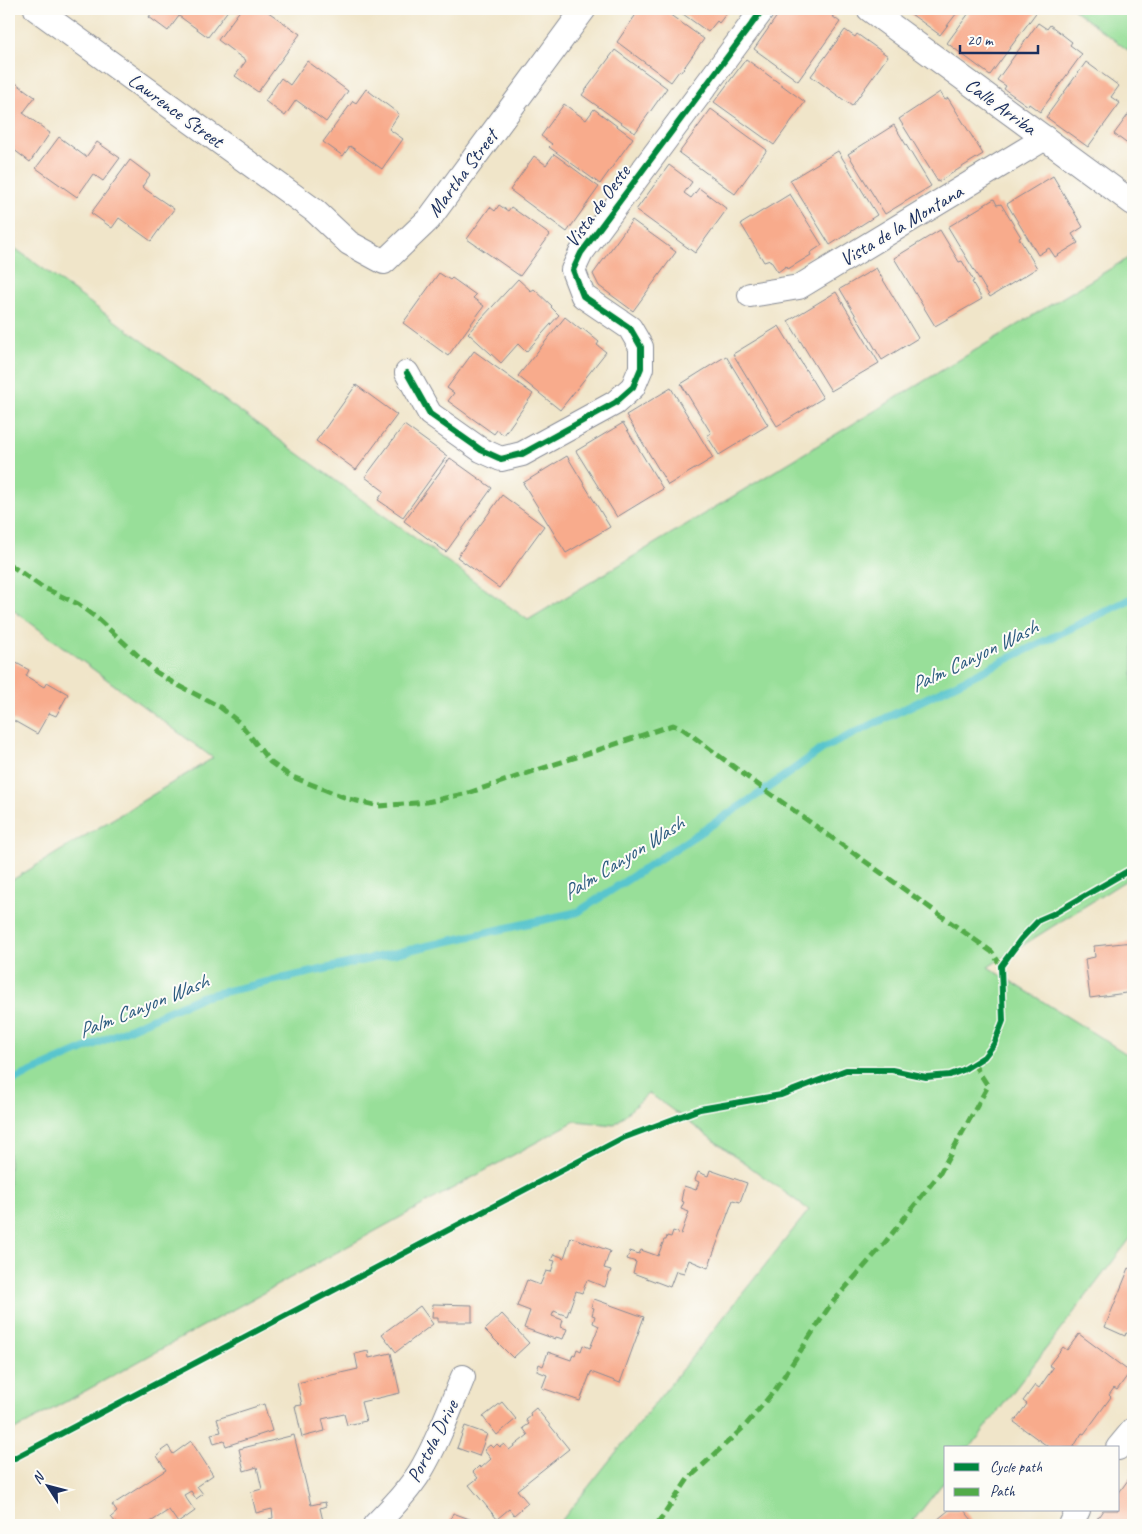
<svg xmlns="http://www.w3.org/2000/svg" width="1142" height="1534" font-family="Caveat,sans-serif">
<rect width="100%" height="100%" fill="#fdfcf7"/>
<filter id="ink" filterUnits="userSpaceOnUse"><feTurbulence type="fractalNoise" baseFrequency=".02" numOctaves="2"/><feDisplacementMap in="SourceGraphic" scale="10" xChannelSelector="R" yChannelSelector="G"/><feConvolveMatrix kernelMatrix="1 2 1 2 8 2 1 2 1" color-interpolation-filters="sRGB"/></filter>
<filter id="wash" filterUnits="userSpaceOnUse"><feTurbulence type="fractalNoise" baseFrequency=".0096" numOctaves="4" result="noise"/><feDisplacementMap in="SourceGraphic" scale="20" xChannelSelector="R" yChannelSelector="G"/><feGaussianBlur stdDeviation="1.12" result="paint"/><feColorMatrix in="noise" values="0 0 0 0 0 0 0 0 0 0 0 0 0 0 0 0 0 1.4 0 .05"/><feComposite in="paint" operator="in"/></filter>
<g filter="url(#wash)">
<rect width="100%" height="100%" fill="#f0e5c9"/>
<g fill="#98df99" stroke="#5a877c">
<polygon points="1073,9 1133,9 1133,54"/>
<polygon points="9,244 528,620 1133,255 1133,876 988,967 1133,1058 1133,1235 970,1448 946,1448 946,1479 910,1525 558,1525 809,1210 649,1093 614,1125 575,1121 9,1433 9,882 213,758 9,607"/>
</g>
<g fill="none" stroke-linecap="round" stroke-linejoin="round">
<polyline stroke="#58c5ce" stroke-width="8" points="9,1082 201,997 578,912 765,790 822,749 1133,598"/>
</g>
<g id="blocks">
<g fill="#f8ab8c">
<polygon points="154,9 229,9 208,37 179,16 168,31 149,17"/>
<polygon points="241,9 264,9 300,34 258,92 235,76 246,61 218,40"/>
<polygon points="643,9 662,9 704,39 681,72 679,71 671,82 617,42 639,10 641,11"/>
<polygon points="676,9 730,9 719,23 717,21 708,32"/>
<polygon points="782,9 827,9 834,14 832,16 840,22 798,81 754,49"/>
<polygon points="904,9 960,9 940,35"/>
<polygon points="972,9 1038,10 990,75 947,43"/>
<polygon points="1038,23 1047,29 1050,25 1072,42 1070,45 1082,54 1040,112 1029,104 1028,106 1004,89 1006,86 997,80"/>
<polygon points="845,30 855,37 857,34 888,56 852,106 811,76"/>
<polygon points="615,50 667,88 635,133 582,95"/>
<polygon points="746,59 805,102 774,145 714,102"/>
<polygon points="307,61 348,91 326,122 296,100 285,116 265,101 281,78 290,85"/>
<polygon points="1086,62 1119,86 1111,97 1120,103 1088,147 1046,117"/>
<polygon points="13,81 35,97 23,113 50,133 30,162 9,146 9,86"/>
<polygon points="366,89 399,114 389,129 403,139 382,169 350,146 343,156 323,142 353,101 356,103"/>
<polygon points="940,92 945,100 948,98 983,154 938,182 899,119"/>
<polygon points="564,104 586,120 594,109 633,138 600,184 549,147 552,144 541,136"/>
<polygon points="1133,108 1133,148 1114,134"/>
<polygon points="711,109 767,150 735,194 679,153"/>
<polygon points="894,125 931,186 885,214 848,154"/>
<polygon points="59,137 86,157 97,142 120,158 103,181 93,174 77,197 36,168"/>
<polygon points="838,151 877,215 830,245 790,180"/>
<polygon points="554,154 599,187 567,232 510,190 534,156 546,165"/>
<polygon points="130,160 150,175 142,187 174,209 151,241 119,218 112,228 91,213"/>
<polygon points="669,165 692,182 684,193 691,198 699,188 727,209 695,253 636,210"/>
<polygon points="1053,176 1083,227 1072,234 1078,243 1055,257 1049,248 1038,255 1007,204"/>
<polygon points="790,194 822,245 810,253 811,255 788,269 786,266 778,272 770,260 764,262 741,224"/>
<polygon points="994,199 997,205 1001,204 1021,237 1019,238 1037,268 990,297 948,227"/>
<polygon points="499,205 508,211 511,207 550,235 520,276 467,239 490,207 495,211"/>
<polygon points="632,220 676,252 633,311 599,286 593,274"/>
<polygon points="940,230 959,262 962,261 974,281 972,282 982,299 935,326 894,258"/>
<polygon points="876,268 918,338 882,360 840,289"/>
<polygon points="439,273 450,280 452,278 476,295 473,298 484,306 448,356 403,323"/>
<polygon points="518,279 531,291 534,289 552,306 551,307 559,315 526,352 518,344 501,363 468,333"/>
<polygon points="836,292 879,363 831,391 788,321"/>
<polygon points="565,317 581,330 582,328 599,342 597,345 606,352 560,410 518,376"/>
<polygon points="779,326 823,398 777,426 733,354"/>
<polygon points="474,351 533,394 504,435 497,430 494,434 448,401 454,393 447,388"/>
<polygon points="726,356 768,425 719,455 707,436 711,433 681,384"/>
<polygon points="356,385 397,415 356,470 316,441"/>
<polygon points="671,388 713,458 668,485 626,415"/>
<polygon points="623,423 663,489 617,517 576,451"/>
<polygon points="404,425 447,456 403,517 378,500 384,491 365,477"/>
<polygon points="567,456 610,527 566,553 523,483"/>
<polygon points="450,458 492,488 446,552 404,521"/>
<polygon points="502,495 544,526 499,588 457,557"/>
<polygon points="9,659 29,670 26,676 44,687 47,682 68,694 56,716 49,713 37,734 9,718"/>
<polygon points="1133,942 1133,992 1090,998 1085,959 1095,957 1094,946"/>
<polygon points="710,1170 747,1183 740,1202 733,1200 708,1268 689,1260 684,1273 676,1271 670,1287 633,1273 636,1262 627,1259 630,1251 639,1254 641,1250 658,1256 664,1240 666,1240 667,1236 671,1237 673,1231 681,1234 689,1212 681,1209 684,1202 681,1201 684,1186 696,1190 699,1182 695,1180 698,1172 708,1176"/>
<polygon points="571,1237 610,1251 604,1268 611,1270 605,1287 587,1280 582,1293 576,1291 567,1316 554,1311 552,1316 563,1320 561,1327 567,1329 563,1339 556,1337 555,1339 524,1328 530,1311 517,1306 527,1280 540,1285 546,1271 551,1272 555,1261 551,1260 554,1254 564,1258"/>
<polygon points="1129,1268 1133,1270 1133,1335 1126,1333 1125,1336 1105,1327"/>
<polygon points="594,1299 644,1317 620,1383 591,1372 580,1401 542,1388 547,1375 537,1371 539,1364 543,1366 548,1352 571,1360 573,1354 575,1355 577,1349 581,1351 583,1345 590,1348 599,1326 593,1323 595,1316 592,1315 594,1308 591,1307"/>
<polygon points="433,1304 472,1305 472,1322 438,1322 438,1318 432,1318"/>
<polygon points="420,1306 433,1324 396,1352 382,1334"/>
<polygon points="502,1314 529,1343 513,1358 485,1330"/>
<polygon points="1079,1334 1130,1372 1117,1390 1114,1388 1109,1395 1111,1397 1084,1434 1082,1433 1073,1448 1050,1448 1014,1422 1027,1404 1023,1401 1035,1385 1039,1388 1053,1368 1049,1365 1063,1347 1067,1350"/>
<polygon points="368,1351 369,1358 391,1353 400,1393 361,1402 366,1421 347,1425 344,1414 322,1419 325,1431 302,1437 295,1406 302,1405 297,1383 358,1369 355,1354"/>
<polygon points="502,1402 516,1419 497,1435 483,1417"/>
<polygon points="264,1404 272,1431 226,1446 224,1441 214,1444 211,1434 221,1432 217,1419"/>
<polygon points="536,1408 569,1449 517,1490 528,1503 514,1515 509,1509 497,1519 469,1485 478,1478 473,1472 479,1466 481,1468 491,1459 484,1450 490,1445 493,1448 497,1444 500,1447 504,1444 509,1450 528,1435 523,1428 529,1424 526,1420 531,1416 530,1413"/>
<polygon points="465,1426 487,1434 479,1456 457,1448"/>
<polygon points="294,1435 311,1505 325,1502 326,1506 320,1508 324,1525 271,1525 269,1519 273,1518 272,1509 256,1513 251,1492 262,1489 257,1467 244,1471 239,1449"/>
<polygon points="191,1441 213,1475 197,1486 203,1494 196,1499 191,1491 184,1495 195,1511 178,1523 169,1510 146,1525 113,1525 116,1523 111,1517 117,1512 112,1505 166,1470 157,1456 162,1452 161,1451 168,1446 173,1454"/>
<polygon points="1133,1473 1133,1525 1093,1525 1103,1510 1118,1510 1118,1494"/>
<polygon points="949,1510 964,1510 975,1524 973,1525 931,1525"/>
<polygon points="453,1513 486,1525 448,1525"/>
</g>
</g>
</g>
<g filter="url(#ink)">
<use href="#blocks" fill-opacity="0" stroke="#868a94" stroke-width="1"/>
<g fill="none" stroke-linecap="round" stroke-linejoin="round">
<g stroke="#868a94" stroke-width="26">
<g id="minor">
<polyline points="36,9 315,211 349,243 384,262 429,219 584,9"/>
<polyline points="869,9 1133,203"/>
<polyline points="750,295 799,287 1045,138"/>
<polyline points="407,373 430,414 481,450 501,459 522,454 615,403 633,387 641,368 641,347 630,328 583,296 573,270 581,253 763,9"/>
<polyline points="1118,1448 1133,1430"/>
<path d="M 375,1525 C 391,1509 408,1491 420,1472 C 438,1442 450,1408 463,1377"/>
<polyline points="1071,1525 1078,1510"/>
</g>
</g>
<use href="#minor" stroke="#fff" stroke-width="24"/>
<g stroke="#52ab49" stroke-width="5" stroke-dasharray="10 5" stroke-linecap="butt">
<polyline points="9,564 42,587 78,604 98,619 156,672 172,682 220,707 240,723 270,762 290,776 349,799 379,806 427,802 468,793 673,725 683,729 765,790 992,952 1001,966"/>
<polyline points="657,1525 688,1479 745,1426 775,1390 831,1304 883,1245 940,1173 988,1086 973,1063"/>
</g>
<g stroke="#fdfcf7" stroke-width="9">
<g id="cycleway">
<polyline points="407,373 430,414 481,450 501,459 522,454 615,403 633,387 641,368 641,347 630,328 583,296 573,270 581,253 763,9"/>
<polyline points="9,1461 623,1138 700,1109 781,1095 846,1070 892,1070 926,1077 950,1075 963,1070 984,1057 994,1044 1003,1021 1001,966 1021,939 1039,920 1055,913 1133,868"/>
</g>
</g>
<use href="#cycleway" stroke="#00873e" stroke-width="6"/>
</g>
</g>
<g text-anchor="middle" stroke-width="4" stroke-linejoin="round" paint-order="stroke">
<g font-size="20" fill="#1b2f5e" stroke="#fdfcf7">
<text transform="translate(1001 106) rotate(36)" y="7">Calle Arriba</text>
<text transform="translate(176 110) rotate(36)" y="7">Lawrence Street</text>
<text transform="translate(462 173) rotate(-53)" y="7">Martha Street</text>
<text transform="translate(597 206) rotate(-54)" y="7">Vista de Oeste</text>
<text transform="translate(901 225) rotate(-31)" y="7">Vista de la Montana</text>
<text transform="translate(432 1441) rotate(-63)" y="7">Portola Drive</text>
</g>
<g font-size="21" font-style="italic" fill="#2d5c80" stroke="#fdfcf7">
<text transform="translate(974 656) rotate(-26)" y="7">Palm Canyon Wash</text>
<text transform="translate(623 858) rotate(-32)" y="7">Palm Canyon Wash</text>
<text transform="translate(143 1006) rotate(-22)" y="7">Palm Canyon Wash</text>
</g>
</g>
<rect width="1142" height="1534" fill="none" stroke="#fdfcf7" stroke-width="30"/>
<rect x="944" y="1446" width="175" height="65" fill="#fdfcf7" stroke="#a3aaba"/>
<rect x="954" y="1463" width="25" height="8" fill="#00873e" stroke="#a3aaba"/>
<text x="990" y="1472" font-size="15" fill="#1b2f5e">Cycle path</text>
<rect x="954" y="1488" width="25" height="8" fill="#52ab49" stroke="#a3aaba"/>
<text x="990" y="1496" font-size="15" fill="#1b2f5e">Path</text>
<g transform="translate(48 1486) rotate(306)" stroke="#fdfcf7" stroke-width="4" paint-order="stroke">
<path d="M0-4L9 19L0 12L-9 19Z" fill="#1b2f5e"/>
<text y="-8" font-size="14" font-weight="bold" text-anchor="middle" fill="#1b2f5e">N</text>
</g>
<path d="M960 45v8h78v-8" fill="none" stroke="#1b2f5e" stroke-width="2.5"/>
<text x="967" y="45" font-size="15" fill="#1b2f5e" stroke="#fdfcf7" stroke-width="4" paint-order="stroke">20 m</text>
</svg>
